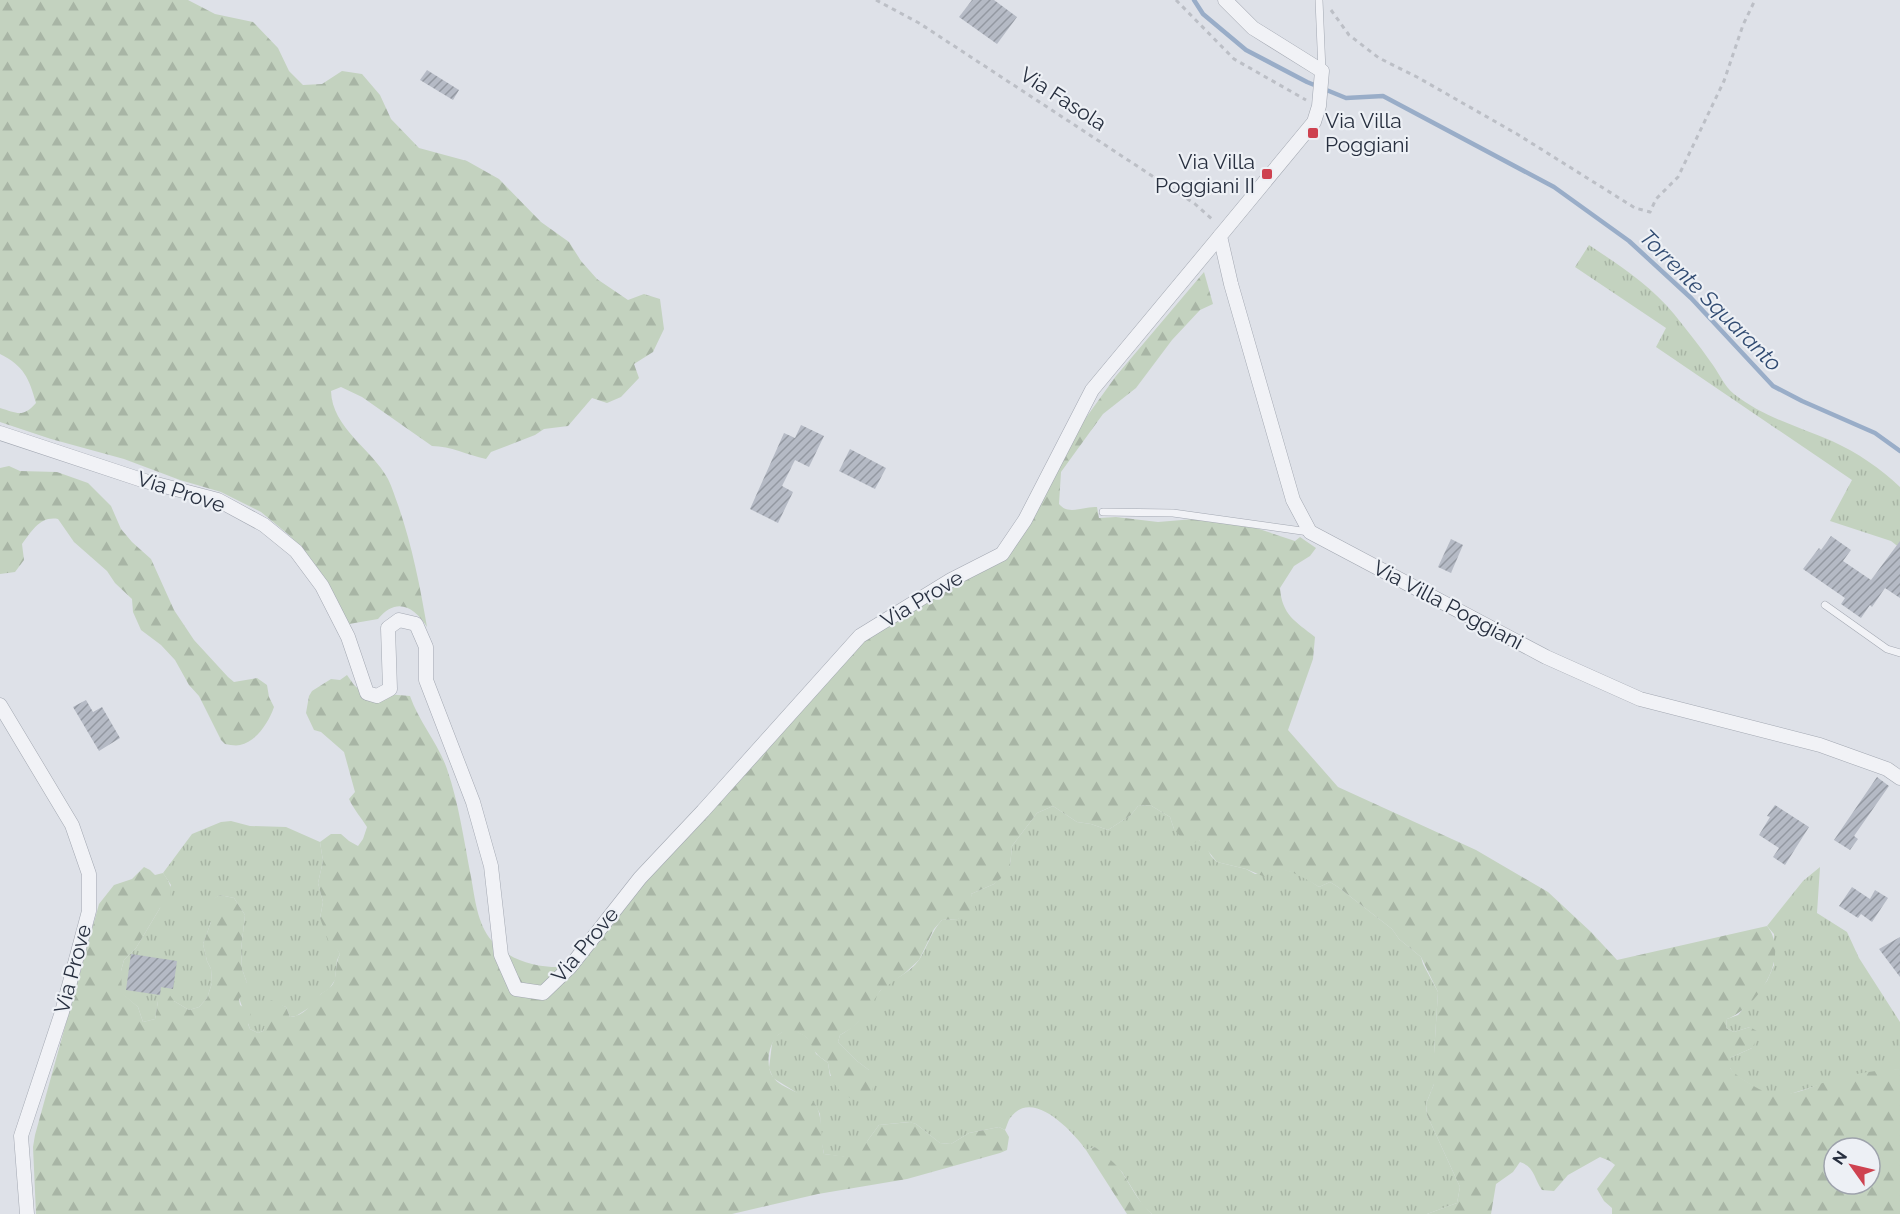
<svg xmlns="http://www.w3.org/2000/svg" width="1900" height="1214" font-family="Raleway,sans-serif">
<defs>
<pattern id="grass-tufts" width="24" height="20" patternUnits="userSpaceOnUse" patternTransform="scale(1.5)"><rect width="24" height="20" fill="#c3d2bf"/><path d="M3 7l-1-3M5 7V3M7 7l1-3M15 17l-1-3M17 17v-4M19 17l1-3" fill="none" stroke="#a8b5a5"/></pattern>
<pattern id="forest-firs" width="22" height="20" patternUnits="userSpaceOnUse" patternTransform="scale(1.5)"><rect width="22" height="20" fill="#c3d2bf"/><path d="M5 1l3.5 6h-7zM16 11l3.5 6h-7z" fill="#a8b5a5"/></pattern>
<pattern id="building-hatch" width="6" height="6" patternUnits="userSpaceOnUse" patternTransform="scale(1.5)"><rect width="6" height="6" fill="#b5bac5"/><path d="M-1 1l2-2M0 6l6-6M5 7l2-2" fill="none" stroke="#9398a1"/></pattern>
</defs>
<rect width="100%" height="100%" fill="#dee1e8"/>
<g fill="url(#grass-tufts)">
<path d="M 1589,245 C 1619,265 1651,286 1674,314 C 1686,329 1699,345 1710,361 C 1718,371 1724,386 1734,394 C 1763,417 1799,427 1832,441 C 1858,453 1880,468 1900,487 L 1900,548 L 1891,541 L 1830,521 L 1852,480 L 1656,347 L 1666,328 L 1575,267 Z"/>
<path d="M 1150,805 L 1170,817 L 1174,829 L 1199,840 L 1206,846 L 1211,856 L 1217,862 L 1246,869 L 1255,874 L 1268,873 L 1278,868 L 1300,874 L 1319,887 L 1330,882 L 1338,887 L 1392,929 L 1399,939 L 1421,957 L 1423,964 L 1438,992 L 1434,1054 L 1434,1084 L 1426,1104 L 1427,1115 L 1460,1187 L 1457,1203 L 1427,1214 L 1152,1214 L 1143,1206 L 1122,1172 L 1095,1147 L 1086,1150 C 1073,1132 1033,1088 1011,1117 C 1008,1120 1007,1126 1005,1130 L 999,1127 L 969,1133 L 951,1144 L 940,1143 L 916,1124 L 909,1122 L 879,1125 L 868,1140 L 859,1159 L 824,1154 L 821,1139 L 820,1114 L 815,1104 L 773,1078 L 769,1068 L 772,1044 L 775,1037 L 785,1030 L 793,1030 L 804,1035 L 812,1042 L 816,1054 L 828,1063 L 830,1076 L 869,1070 L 857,1061 L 838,1042 L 840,1035 C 864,1022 864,1010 880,991 C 891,979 910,974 919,960 C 928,946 931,932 942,920 L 958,919 L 972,901 L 971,894 L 994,884 L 1010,866 L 1012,846 L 1037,813 L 1053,806 L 1077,822 L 1091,824 L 1108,830 L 1131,815 L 1138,806 Z"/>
<polygon points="231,821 250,826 286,827 320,842 323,861 318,883 323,902 320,918 340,954 337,960 335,980 329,989 321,994 315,1004 296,1016 290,1017 286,1007 277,1004 263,1031 258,1033 250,1029 239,998 247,983 242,969 241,950 245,915 234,898 220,895 211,901 211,922 203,944 207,961 211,969 212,983 207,998 199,1007 189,1010 174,1001 158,1001 155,1019 143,1022 138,1007 121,993 121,971 124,960 136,948 160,908 171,885 163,873 192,834 221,822"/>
<polygon points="1820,867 1817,913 1847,932 1859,958 1900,1022 1900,1069 1844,1077 1787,1095 1774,1096 1764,1093 1735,1075 1730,1068 1730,1058 1752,1048 1750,1027 1734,1032 1726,1028 1727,1019 1738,1015 1767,981 1774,965 1774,934 1767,926 1803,881"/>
</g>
<g fill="url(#forest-firs)" fill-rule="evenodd">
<path d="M 0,0 L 188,0 L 215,14 L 253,22 L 278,48 L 289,71 L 303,85 L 322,84 L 342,71 L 362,74 L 380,95 L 391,119 L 419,148 L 467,161 L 499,179 L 541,222 L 569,242 L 581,261 L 597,279 L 628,300 L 644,294 L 660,299 L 664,329 L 653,352 L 634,364 L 639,378 L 621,397 L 607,403 L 592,398 L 568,426 L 544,429 L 535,435 L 491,452 L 486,459 C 467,455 451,446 432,446 L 362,397 L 341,387 L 331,391 C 332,428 372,449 388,479 C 392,487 395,497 398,505 C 412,545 420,586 427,627 C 414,606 396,597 378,619 L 349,624 L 328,583 L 310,558 L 289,535 L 261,512 L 221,492 L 180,480 L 124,459 L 51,439 L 0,422 L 0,408 C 17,413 23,418 36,403 C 29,378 24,366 0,354 Z"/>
<path d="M 1204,272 L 1213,304 L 1200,310 L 1172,340 L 1136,388 L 1103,414 L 1061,472 L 1059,504 C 1069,516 1083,506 1097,507 L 1099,518 L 1116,517 L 1158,522 L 1194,519 L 1241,523 L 1295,541 L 1300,537 L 1316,548 L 1310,556 L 1294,566 L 1280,588 C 1282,615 1295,621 1315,637 L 1313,659 L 1288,730 L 1338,787 L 1476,850 L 1548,892 L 1591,932 L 1617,960 L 1767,926 C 1791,956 1758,1007 1727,1019 L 1726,1028 L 1734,1032 L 1750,1027 L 1760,1033 L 1752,1048 L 1730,1058 L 1730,1068 C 1736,1076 1744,1080 1752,1085 C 1786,1107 1810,1084 1844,1076 C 1862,1073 1882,1069 1900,1069 L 1900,1214 L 1612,1214 L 1612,1208 L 1604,1201 L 1597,1189 L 1615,1165 L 1610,1161 L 1600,1157 L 1568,1175 L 1554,1191 L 1542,1190 C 1534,1179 1535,1167 1520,1162 L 1513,1172 L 1496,1184 L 1491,1214 L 1427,1214 L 1457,1203 L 1460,1187 L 1427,1115 L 1426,1104 L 1434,1084 L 1434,1054 L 1438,992 L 1421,957 L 1399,939 L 1392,929 L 1338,887 L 1330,882 L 1319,887 C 1305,878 1278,860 1265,877 L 1246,869 L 1217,862 L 1199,840 L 1194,843 L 1184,841 L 1174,829 L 1170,817 L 1150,805 L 1138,806 L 1131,815 L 1108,830 L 1091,824 L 1077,822 L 1053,806 L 1037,813 L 1012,846 L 1010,866 L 1007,873 L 994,884 L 971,894 L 976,910 L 958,919 L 942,920 L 934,929 L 919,960 L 905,973 L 880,991 L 864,1016 L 852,1028 L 840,1035 L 838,1042 L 857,1061 L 869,1070 L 875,1080 L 870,1097 L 860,1102 C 839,1095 831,1084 828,1063 C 825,1060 819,1057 817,1054 C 808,1043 813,1038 796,1032 C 772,1023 762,1062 773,1077 C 782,1090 805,1092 815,1104 C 823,1114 821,1141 824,1154 L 858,1158 L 868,1140 L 879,1125 L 910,1122 L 916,1124 L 940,1143 L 951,1144 L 969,1133 L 999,1127 L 1005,1130 L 1009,1137 L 1007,1150 L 1000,1153 L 907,1179 L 818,1194 L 732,1214 L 36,1214 L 33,1147 L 35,1135 L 99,904 L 114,885 L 132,879 L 144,867 L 150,870 L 155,875 L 163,873 C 172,885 173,891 167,906 L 160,908 L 136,948 L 124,960 L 121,971 L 122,993 L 138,1007 L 143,1022 L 155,1019 L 158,1001 L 161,995 L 169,994 L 174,1001 L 189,1010 L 199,1007 L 207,998 L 212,983 L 211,969 L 207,961 L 203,944 L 211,922 L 211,900 L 220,895 L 234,898 L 245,915 L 241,950 L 242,969 L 247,983 L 247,990 L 239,999 L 240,1005 L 251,1013 L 248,1024 L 250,1029 L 258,1033 L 263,1031 L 266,1023 L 263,1012 L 271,1000 L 286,1007 L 290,1017 C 304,1016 312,1004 320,995 C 325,990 331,989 334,982 C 337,973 335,963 340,954 L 336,948 L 330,945 L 320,918 L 323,902 L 318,883 L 323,861 L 320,842 L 331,834 L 341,834 L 349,841 L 358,846 L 363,839 L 367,827 C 361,817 354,810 349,799 L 355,792 L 344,752 L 321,732 L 314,730 L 306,713 L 309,696 L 312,691 L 331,679 L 340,680 L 347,675 L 354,685 L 362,692 L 410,696 C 419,722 438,743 447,769 C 459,804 464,841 471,877 C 475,898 477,924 492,941 C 510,961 537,968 563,967 L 644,880 L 867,626 L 891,608 L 1007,552 L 1060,456 L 1085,419 L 1116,376 ZM 1834,1148 L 1870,1148 L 1870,1184 L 1834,1184 Z"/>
<path d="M 9,466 L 20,471 L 57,472 L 88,483 L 111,506 L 121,529 L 132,542 L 151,559 L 174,610 L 194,640 L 228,677 L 234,682 L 257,678 L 267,685 L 269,697 L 274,707 C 269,722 256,742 240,745 C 236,746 230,745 225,744 L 221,740 L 199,696 L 189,685 L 175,660 L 161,645 L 141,630 L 133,612 L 132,599 L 115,583 L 107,571 L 74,542 L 58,519 C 40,516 32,531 22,544 L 24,560 L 15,572 L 0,574 L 0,468 Z"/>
<path d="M 1095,1147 C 1105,1155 1116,1163 1123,1174 C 1132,1188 1139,1203 1152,1214 L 1127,1214 L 1086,1150 Z"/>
</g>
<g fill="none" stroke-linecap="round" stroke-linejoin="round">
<polyline stroke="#99adc8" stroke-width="4.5" points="1194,0 1203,14 1246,50 1307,82 1346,98 1383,96 1554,187 1629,241 1691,298 1773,386 1802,401 1875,433 1900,451"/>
</g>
<g fill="url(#building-hatch)">
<polygon points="972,0 994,0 1017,17 997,44 959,17"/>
<polygon points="427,70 459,90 453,100 420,80"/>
<polygon points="801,425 824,436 809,467 795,460 782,486 793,492 778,523 750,509 784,433 795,438"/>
<polygon points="850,449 886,468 875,489 839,471"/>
<polygon points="1831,536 1851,550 1843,561 1871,580 1900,541 1900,598 1885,588 1872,607 1870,605 1861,618 1841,604 1845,598 1803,569 1819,548 1821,550"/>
<polygon points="1451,539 1463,545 1451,573 1438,567"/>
<polygon points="86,700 93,712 102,707 120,738 99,751 73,707"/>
<polygon points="1877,777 1889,786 1854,836 1858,839 1850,850 1834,840"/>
<polygon points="1775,805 1809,827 1785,865 1773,857 1779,848 1759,835 1770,817 1767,816"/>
<polygon points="1852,887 1870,899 1875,890 1888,898 1872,922 1861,914 1858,918 1839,906"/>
<polygon points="1900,937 1900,977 1879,949"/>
<polygon points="131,954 177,961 173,989 161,987 160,995 126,990"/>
</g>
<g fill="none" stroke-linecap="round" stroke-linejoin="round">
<g stroke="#a3a8b2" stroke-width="8">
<g id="service">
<polyline points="1319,0 1322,71"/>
<polyline points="1103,512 1173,513 1309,532"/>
<polyline points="1825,605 1887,649 1900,653"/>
</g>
</g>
<g stroke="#a3a8b2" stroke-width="15">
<g id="minor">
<polyline points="1225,0 1253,28 1322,71 1319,106 1314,122 1220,236 1231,284 1293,500 1310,532 1546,657 1640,699 1820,745 1887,769 1900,778"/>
<polyline points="0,433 145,481 218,500 264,525 296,551 322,586 348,637 367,693 377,696 390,689 388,628 399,620 416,624 426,647 426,680 473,802 491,866 501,955 516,989 543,993 570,967 640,878 703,811 860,636 951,580 1002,554 1025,520 1092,390 1220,236"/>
<polyline points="0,705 72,825 89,874 89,911 62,1012 21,1136 27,1214"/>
</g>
</g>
<g stroke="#bcbfc6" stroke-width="3" stroke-dasharray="4.5 4.5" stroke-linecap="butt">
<polyline points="876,0 919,23 1195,204 1214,221"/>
<polyline points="1176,0 1234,59 1306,100"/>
<polyline points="1331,10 1349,35 1379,58 1417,77 1517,134 1635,208 1650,212 1656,199 1678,177 1724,81 1743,25 1755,0"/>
</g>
<use href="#service" stroke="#f1f2f6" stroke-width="7"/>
<use href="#minor" stroke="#f1f2f6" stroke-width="14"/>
</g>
<g fill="#ce4250" stroke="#edf0f5" stroke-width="2">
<rect x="1307" y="127" width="12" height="12" rx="3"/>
<rect x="1261" y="168" width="12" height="12" rx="3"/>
</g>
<g text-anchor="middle" stroke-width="4.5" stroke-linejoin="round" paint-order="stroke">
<g font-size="21" fill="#272f3f" stroke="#edf0f5">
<text transform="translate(1063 99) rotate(33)" y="7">Via Fasola</text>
<text transform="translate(181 492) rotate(18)" y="7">Via Prove</text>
<text transform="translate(922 599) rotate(-31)" y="7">Via Prove</text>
<text transform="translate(1448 605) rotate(28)" y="7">Via Villa Poggiani</text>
<text transform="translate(585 945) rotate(-50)" y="7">Via Prove</text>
<text transform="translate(73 969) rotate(-75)" y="7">Via Prove</text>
</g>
<g font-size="21" fill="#272f3f" stroke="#edf0f5" text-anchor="start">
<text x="1325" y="128">Via Villa<tspan x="1325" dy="24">Poggiani</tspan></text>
<text x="1255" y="169" text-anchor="end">Via Villa<tspan x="1255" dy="24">Poggiani II</tspan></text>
</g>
<g font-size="22" font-style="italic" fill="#314b72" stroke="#edf0f5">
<text transform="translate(1711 300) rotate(45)" y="8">Torrente Squaranto</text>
</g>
</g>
<g transform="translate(1852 1166) rotate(304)"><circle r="28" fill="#edf0f5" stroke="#9ea3ac" stroke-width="1.5"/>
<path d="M0-4.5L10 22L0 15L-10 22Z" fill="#ce4250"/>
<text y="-9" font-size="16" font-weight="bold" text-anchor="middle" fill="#272f3f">N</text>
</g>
</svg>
